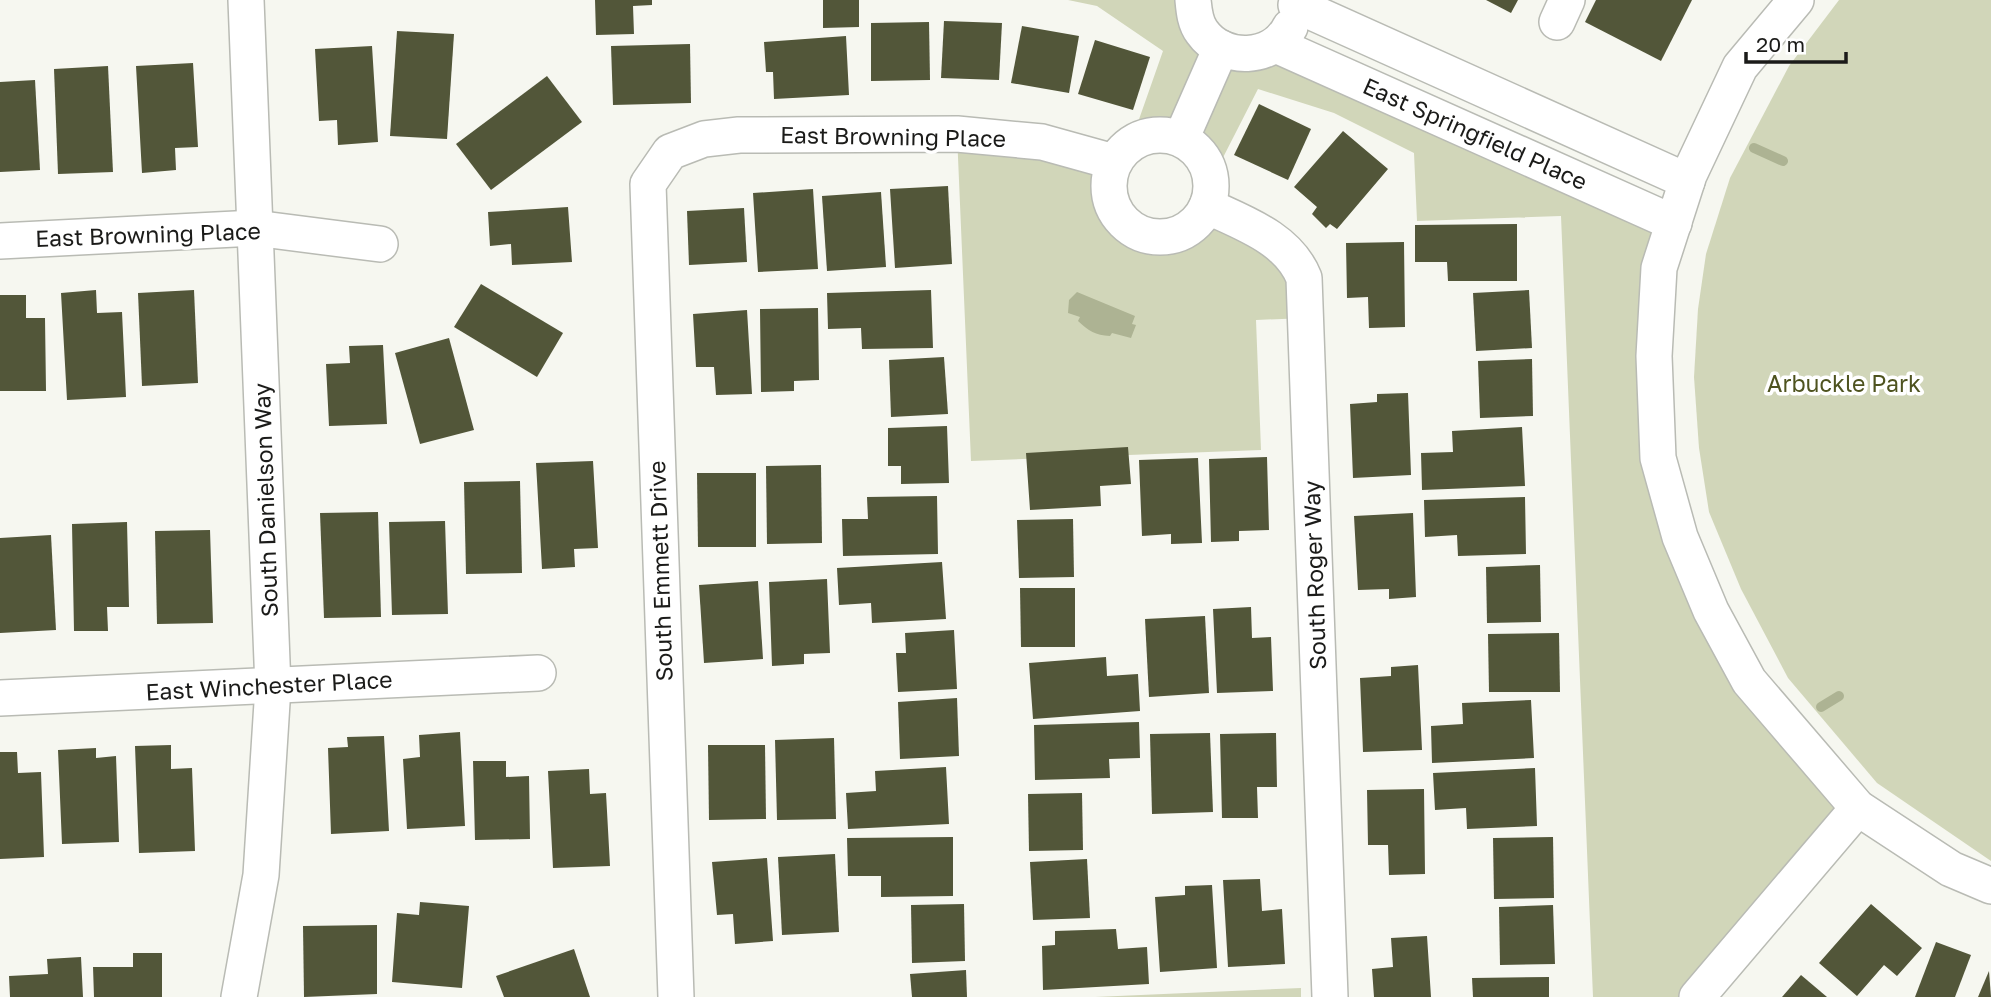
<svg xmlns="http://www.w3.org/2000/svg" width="1991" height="997" font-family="'Golos Text',sans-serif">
<rect width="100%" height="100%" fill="#f6f7f0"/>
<g fill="#d1d6b9">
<path d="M 1068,0 L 1180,0 L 1195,15 L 1260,52 L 1674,223 L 1658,458 L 1711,611 L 1858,808 L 1697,997 L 1593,997 L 1561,216 L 1417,221 L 1414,153 L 1334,113 L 1258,89 L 1211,181 C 1201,145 1173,126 1137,141 L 1137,125 L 1163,51 L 1097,6 Z"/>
<polygon points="1839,0 1991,0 1991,861 1877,783 1788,678 1741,589 1709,512 1699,448 1694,377 1698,309 1706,254 1730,178 1789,66"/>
<path d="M 957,134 L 1112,167 C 1096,229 1160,262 1203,215 L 1262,232 L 1306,318 L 1256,320 L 1261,450 L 971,461 Z"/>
<polygon points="1301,988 1301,997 1095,997"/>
</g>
<path fill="#adb393" d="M 1077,292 L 1135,316 L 1132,324 L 1136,325 L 1131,338 L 1112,333 L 1110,336 C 1095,335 1089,331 1078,321 L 1080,317 L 1068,313 L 1069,300 Z"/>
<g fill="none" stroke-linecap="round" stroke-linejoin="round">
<g stroke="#adb393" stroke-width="10">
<polyline points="1754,148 1783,161"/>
<polyline points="1821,707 1839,696"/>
</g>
</g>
<g fill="#525639">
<polygon points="595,0 652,0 652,5 633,6 634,34 596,35"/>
<polygon points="823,0 859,0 859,27 823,28"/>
<polygon points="1486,0 1518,0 1511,13"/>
<polygon points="1596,0 1692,0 1661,61 1585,22"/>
<polygon points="944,21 1002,23 999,80 941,78"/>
<polygon points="929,22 930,80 871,81 871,23"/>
<polygon points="1022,26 1079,36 1069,93 1011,83"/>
<polygon points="397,31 454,34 447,139 390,136"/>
<polygon points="846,36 849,95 774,99 773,72 766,72 764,42"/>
<polygon points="1095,40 1150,57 1133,110 1078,94"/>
<polygon points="690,44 691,103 613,105 611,46"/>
<polygon points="372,46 378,142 338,145 337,120 319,121 315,49"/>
<polygon points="193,63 198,147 175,148 176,170 142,173 136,66"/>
<polygon points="108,66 113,172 58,174 54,69"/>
<polygon points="547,76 582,122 491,190 456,144"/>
<polygon points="35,80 40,170 0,172 0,82"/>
<polygon points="1259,104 1311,129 1288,180 1234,155"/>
<polygon points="1343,131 1388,169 1337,229 1330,224 1326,228 1312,214 1317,207 1294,187"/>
<polygon points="948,186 952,264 895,268 890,189"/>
<polygon points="813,189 818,269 758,272 753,193"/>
<polygon points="881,192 886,267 827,271 822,196"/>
<polygon points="568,207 572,262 512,265 511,244 490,246 488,212"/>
<polygon points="744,208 747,262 689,265 687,211"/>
<polygon points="1517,224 1517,281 1448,281 1447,262 1415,262 1415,225"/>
<polygon points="1404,242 1405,327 1369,328 1368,297 1347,298 1346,243"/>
<polygon points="481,284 563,333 537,377 454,327"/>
<polygon points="96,290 97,313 122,312 126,397 67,400 61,293"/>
<polygon points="194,290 198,383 142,386 138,293"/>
<polygon points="931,290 933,348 862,349 861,328 828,329 827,293"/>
<polygon points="1529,290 1532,348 1476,351 1473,293"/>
<polygon points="0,295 26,295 26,318 45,318 46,391 0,391"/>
<polygon points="818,308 819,380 794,381 794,391 761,392 760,309"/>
<polygon points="747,310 752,394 716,395 714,367 696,367 693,314"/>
<polygon points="449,338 474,430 420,444 395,353"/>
<polygon points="383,345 387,424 329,426 326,364 350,363 349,346"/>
<polygon points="944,357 948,414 891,417 889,360"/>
<polygon points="1532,359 1533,416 1480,418 1478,361"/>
<polygon points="1408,393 1411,475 1353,478 1350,404 1377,402 1377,394"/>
<polygon points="947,426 949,483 901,484 901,466 888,466 888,428"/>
<polygon points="1522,427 1525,486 1422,490 1421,453 1453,452 1452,431"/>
<polygon points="1128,447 1131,484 1100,486 1101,506 1030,510 1026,453"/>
<polygon points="1267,457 1269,530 1239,531 1239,541 1211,542 1209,459"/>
<polygon points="1198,458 1202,543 1171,544 1171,534 1142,536 1139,460"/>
<polygon points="593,461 598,548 574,549 575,567 542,569 536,463"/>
<polygon points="821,465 822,543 767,544 766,466"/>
<polygon points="697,473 756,473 756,547 698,547"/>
<polygon points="520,481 522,573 466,574 464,482"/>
<polygon points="937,496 938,554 843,556 842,519 868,519 867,497"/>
<polygon points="1525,497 1526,554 1458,556 1457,535 1425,537 1424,500"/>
<polygon points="378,512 381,617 324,618 320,513"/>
<polygon points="1413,513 1416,597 1389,599 1389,589 1358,590 1354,516"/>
<polygon points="1073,519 1074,577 1019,578 1017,520"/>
<polygon points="445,521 448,614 392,615 389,522"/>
<polygon points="127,522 129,607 107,607 108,631 74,631 72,524"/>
<polygon points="210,530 213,623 157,624 155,531"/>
<polygon points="51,535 56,630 0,633 0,538"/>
<polygon points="942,562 946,619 872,623 871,603 839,605 837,568"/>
<polygon points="1540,565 1541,622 1487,623 1486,567"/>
<polygon points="827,579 830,653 804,654 804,664 772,666 769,582"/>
<polygon points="758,581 763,659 704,663 699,585"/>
<polygon points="1020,588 1075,588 1075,647 1021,647"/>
<polygon points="1251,607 1252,638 1271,637 1273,691 1217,693 1213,609"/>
<polygon points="1205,616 1209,693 1149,697 1145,619"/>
<polygon points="954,630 957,689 898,692 896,653 906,653 905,633"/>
<polygon points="1559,633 1560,692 1489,692 1488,634"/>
<polygon points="1106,657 1107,676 1138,674 1140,711 1033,719 1029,663"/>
<polygon points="1418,665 1422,750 1363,752 1360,678 1391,676 1391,667"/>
<polygon points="957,698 959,756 900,759 898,702"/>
<polygon points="1531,700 1534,758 1432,763 1431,726 1463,724 1462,703"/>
<polygon points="1139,722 1140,758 1109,759 1110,778 1035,780 1034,725"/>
<polygon points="460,732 465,826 407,829 403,759 420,757 419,735"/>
<polygon points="1210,733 1213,812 1152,814 1150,734"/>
<polygon points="1276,733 1277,787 1257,787 1258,818 1222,818 1220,734"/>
<polygon points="384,736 389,831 331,834 328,748 348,747 347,737"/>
<polygon points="834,738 836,819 777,820 775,740"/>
<polygon points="171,745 171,769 192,768 195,851 139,853 135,746"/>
<polygon points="708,745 765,745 766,819 709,820"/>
<polygon points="96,748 96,758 116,756 119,842 62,844 58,750"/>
<polygon points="0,752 17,752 18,773 41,772 44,857 0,859"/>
<polygon points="473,761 506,761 506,777 529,776 530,839 475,840"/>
<polygon points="946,767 949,824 848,829 846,793 876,791 875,771"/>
<polygon points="1535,768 1537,826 1467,829 1466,808 1435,810 1433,773"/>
<polygon points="589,769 590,794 606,793 610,866 553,868 548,771"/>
<polygon points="1424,789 1425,874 1389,875 1388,845 1368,845 1367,790"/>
<polygon points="1082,793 1083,850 1029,851 1028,794"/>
<polygon points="953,837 953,896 881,897 881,876 848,876 847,838"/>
<polygon points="1553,837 1554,898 1494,899 1493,838"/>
<polygon points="835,854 839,932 782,935 778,857"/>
<polygon points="767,858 773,941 735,944 733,914 717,915 712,862"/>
<polygon points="1087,859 1090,918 1033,920 1030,862"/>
<polygon points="1260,879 1262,911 1282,909 1285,964 1228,967 1223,880"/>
<polygon points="1212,885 1217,968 1160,972 1155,897 1185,895 1185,886"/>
<polygon points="420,902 469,906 462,988 392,982 397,913 419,915"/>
<polygon points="964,904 965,961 912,963 911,905"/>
<polygon points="1871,904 1922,948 1897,976 1884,965 1857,996 1819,963"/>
<polygon points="1553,905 1555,964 1500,965 1499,907"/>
<polygon points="377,925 377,994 304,997 303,926"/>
<polygon points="1116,929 1118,949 1147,947 1149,984 1043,990 1042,946 1055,945 1055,931"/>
<polygon points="1427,936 1431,997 1374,997 1372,969 1393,967 1391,938"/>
<polygon points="1936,942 1971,955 1955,997 1915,997"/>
<polygon points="574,949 590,997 504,997 496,976"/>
<polygon points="133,953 162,953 162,997 94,997 93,967 133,967"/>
<polygon points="81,957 83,997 10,997 9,976 48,974 47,959"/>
<polygon points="966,970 967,997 912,997 910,974"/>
<polygon points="1989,971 1991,997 1978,997"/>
<polygon points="1801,975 1827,997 1782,997"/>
<polygon points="1549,977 1549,997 1473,997 1472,978"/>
</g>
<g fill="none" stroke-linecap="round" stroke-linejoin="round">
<g stroke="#b9bbb4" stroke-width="38">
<g id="minor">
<path d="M 1193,0 C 1194,11 1195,23 1202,32 C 1223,62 1273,61 1290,27"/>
<polyline points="1796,0 1740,67 1689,175 1659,268 1654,356 1658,458 1680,537 1711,611 1749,681 1858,808 1951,869 1991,886"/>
<polyline points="1296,5 1687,181"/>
<polyline points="1557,22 1567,0"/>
<polyline points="1276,45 1674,223"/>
<circle cx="1160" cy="186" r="51"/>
<polyline points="1181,139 1221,48"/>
<path d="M 1207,206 C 1243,223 1288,238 1304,278 L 1330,997"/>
<polyline points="0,241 255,228 380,244"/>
<polyline points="0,698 538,673"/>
<polyline points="239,997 261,875 273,687 246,0"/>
<polyline points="676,997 648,184 670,152 704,139 739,135 957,134 1042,142 1114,162"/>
<polyline points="1697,997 1858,808"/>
</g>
</g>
<use href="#minor" stroke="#fff" stroke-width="35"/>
</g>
<g text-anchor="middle" stroke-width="7" stroke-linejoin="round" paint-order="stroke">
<g font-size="23" fill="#1b1b19" stroke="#fff">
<text transform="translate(1475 134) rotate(24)" y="8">East Springfield Place</text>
<text transform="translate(893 137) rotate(1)" y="8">East Browning Place</text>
<text transform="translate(148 235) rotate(-2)" y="8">East Browning Place</text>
<text transform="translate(266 500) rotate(-92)" y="8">South Danielson Way</text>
<text transform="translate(661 571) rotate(-92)" y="8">South Emmett Drive</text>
<text transform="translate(1315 575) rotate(-92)" y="8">South Roger Way</text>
<text transform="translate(269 686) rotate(-3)" y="8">East Winchester Place</text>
</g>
<g font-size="23" fill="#4e531f" stroke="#fff">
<text x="1844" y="392">Arbuckle Park</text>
</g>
</g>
<path d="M1746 52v10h100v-10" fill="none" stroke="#1b1b19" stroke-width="3.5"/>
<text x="1756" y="52" font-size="21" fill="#1b1b19" stroke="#ffffff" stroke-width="5" paint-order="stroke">20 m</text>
</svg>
